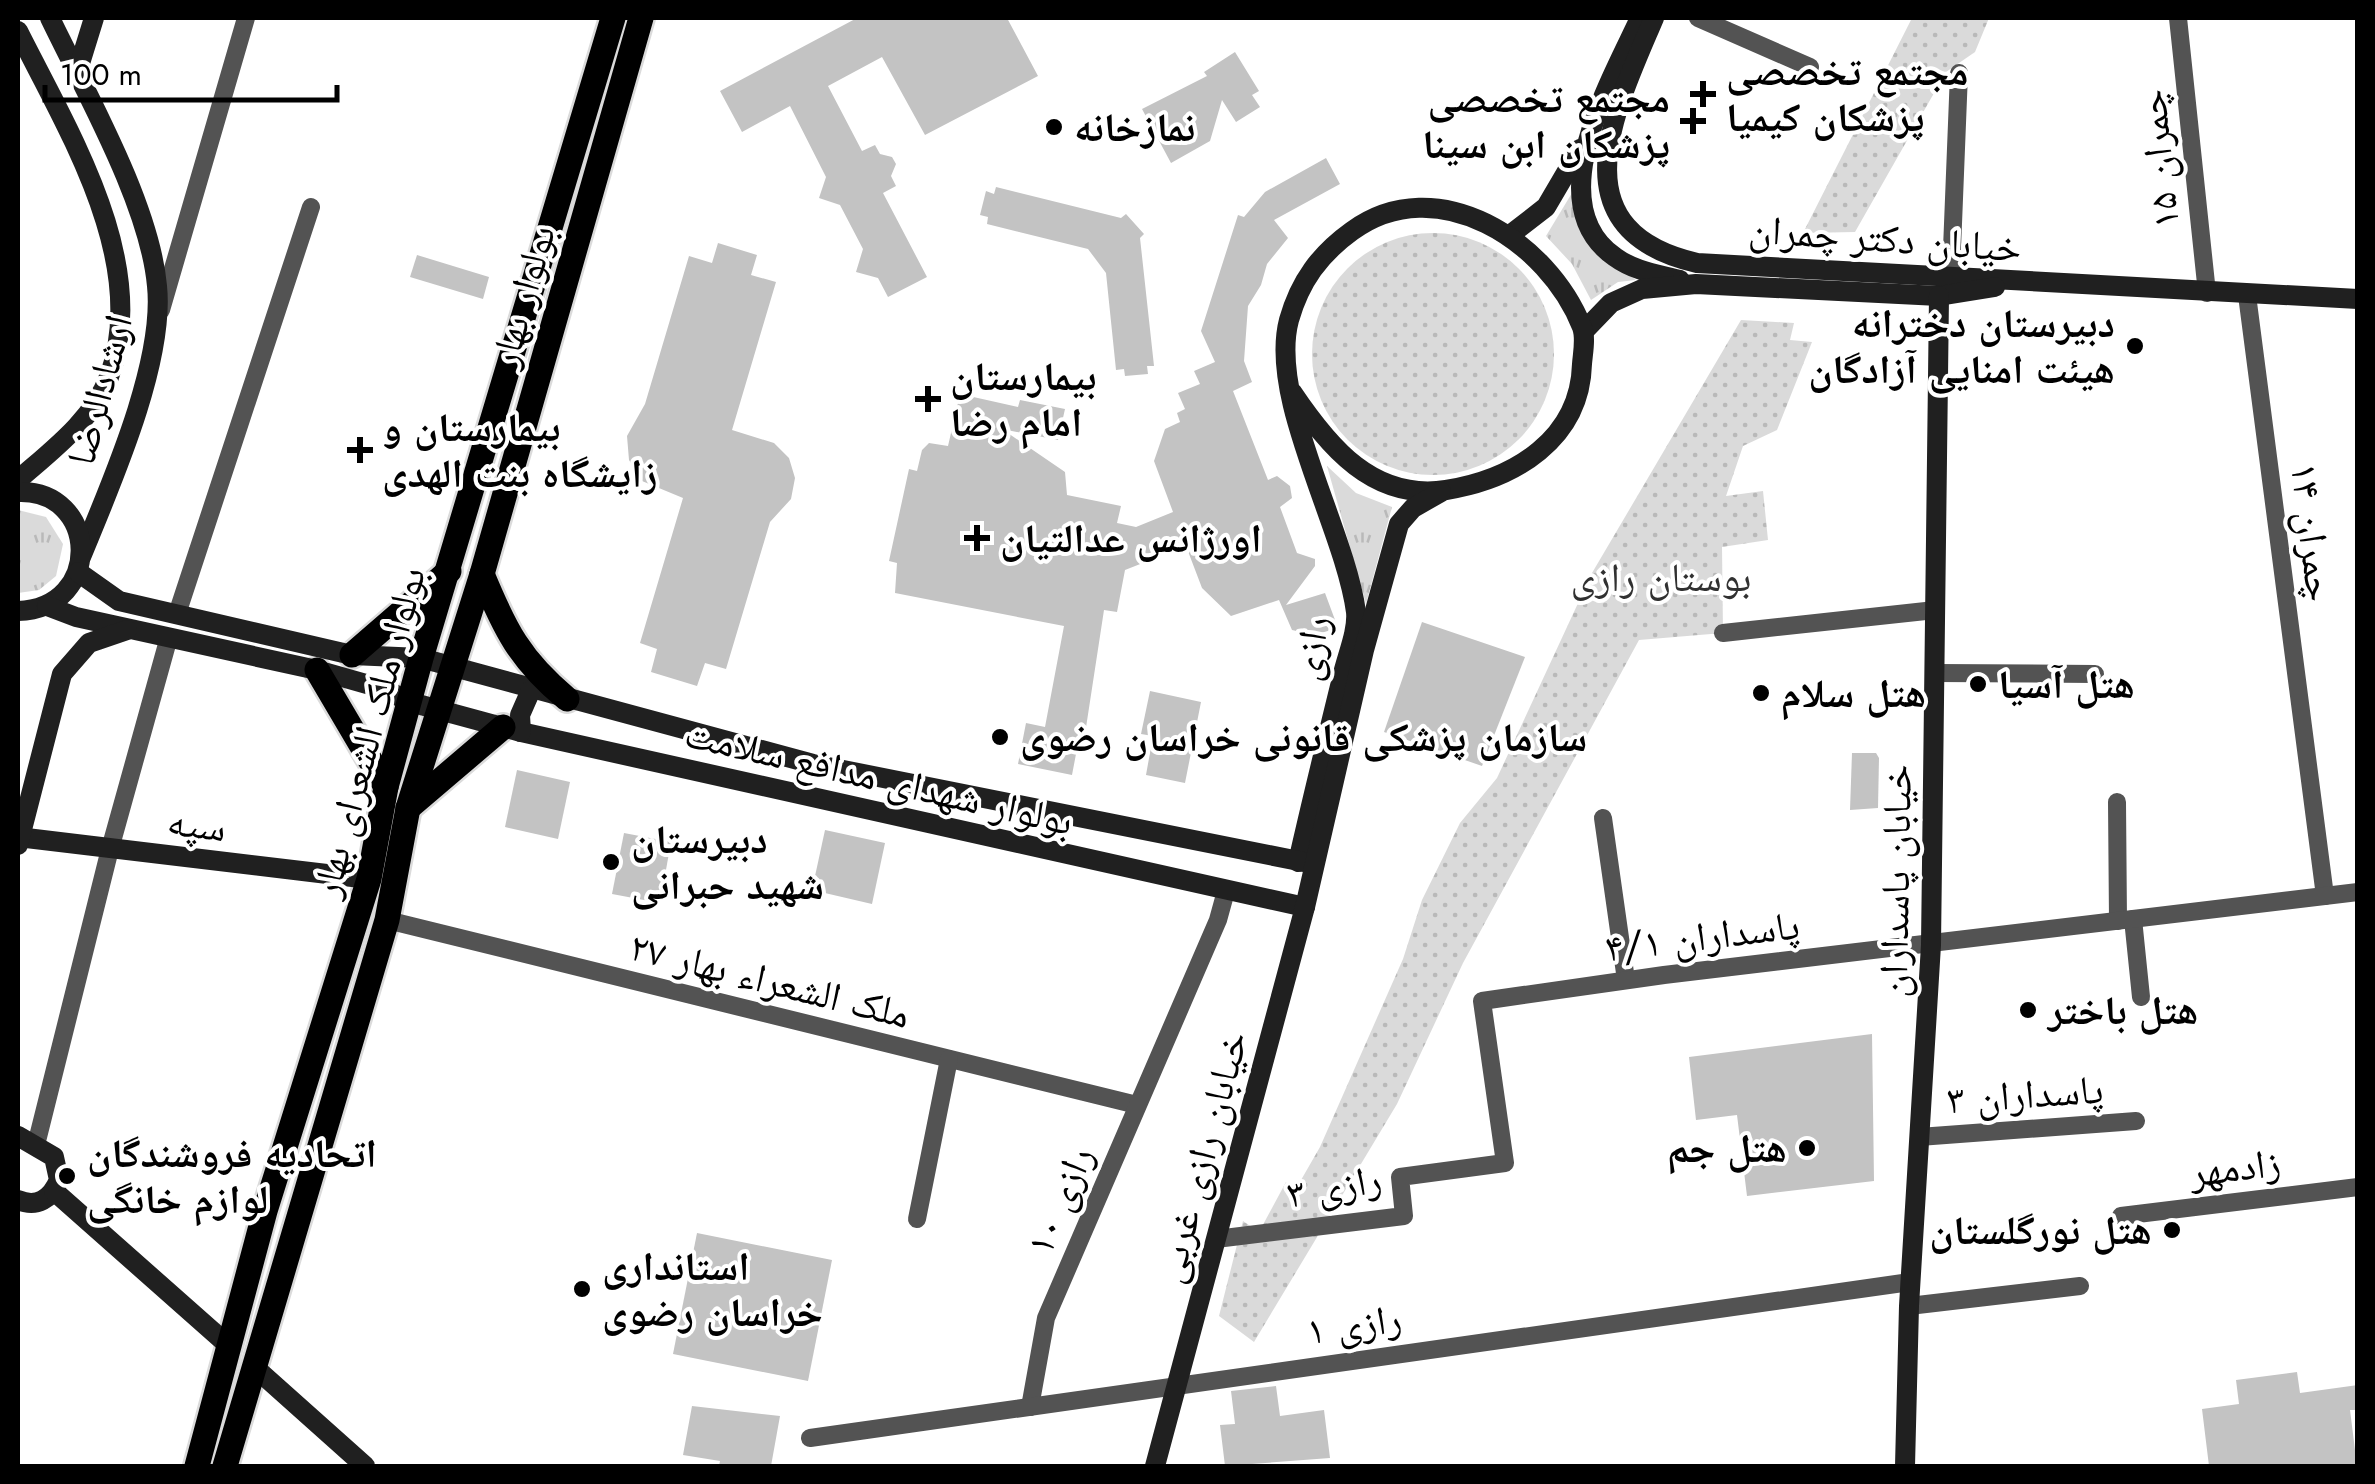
<svg xmlns="http://www.w3.org/2000/svg" width="2375" height="1484" font-family="Jost,'Noto Naskh Arabic',sans-serif">
<defs>
<pattern id="grass-tufts" width="24" height="20" patternUnits="userSpaceOnUse" patternTransform="scale(2.5)"><rect width="24" height="20" fill="#dadada"/><path d="M3 7l-1-3M5 7V3M7 7l1-3M15 17l-1-3M17 17v-4M19 17l1-3" fill="none" stroke="#b9b9b9"/></pattern>
<pattern id="park-dots" width="8" height="8" patternUnits="userSpaceOnUse" patternTransform="scale(2.5)"><rect width="8" height="8" fill="#dadada"/><path d="M2 2h.1M6 6h.1" fill="none" stroke="#b9b9b9" stroke-width="1.8" stroke-linecap="round"/></pattern>
</defs>
<rect width="100%" height="100%" fill="#fff"/>
<g fill="url(#grass-tufts)">
<polygon points="1581,178 1613,263 1636,280 1618,282 1591,300 1572,264 1546,236"/>
<polygon points="1327,466 1356,493 1392,507 1366,604"/>
<polygon points="18,510 46,517 63,544 56,576 39,590 18,593"/>
</g>
<g fill="url(#park-dots)">
<polygon points="1912,18 1989,18 1975,52 1946,72 1855,232 1803,233"/>
<circle cx="1433" cy="354" r="121"/>
<polygon points="1741,320 1794,323 1790,340 1812,342 1777,430 1743,446 1726,496 1763,491 1768,540 1722,547 1723,633 1639,640 1463,963 1397,1104 1254,1342 1219,1316 1243,1221 1259,1232 1286,1182 1297,1187 1320,1147 1403,959 1422,900 1460,823 1497,778 1592,573"/>
</g>
<g fill="#c3c3c3">
<polygon points="857,18 1007,18 1038,76 925,135 882,57 828,86 862,151 875,145 880,154 892,157 896,164 891,176 896,186 883,193 927,277 888,297 878,278 856,272 863,249 840,205 819,198 826,177 790,106 742,132 720,91"/>
<polygon points="1235,52 1259,91 1252,95 1260,107 1236,122 1222,100 1210,141 1171,163 1142,109 1207,76 1204,72"/>
<polygon points="1326,158 1340,184 1274,220 1288,238 1267,264 1261,285 1248,306 1244,361 1252,382 1233,391 1268,480 1277,476 1290,486 1292,498 1280,507 1297,553 1315,559 1315,566 1286,605 1325,593 1338,628 1314,635 1292,630 1279,600 1231,616 1202,588 1186,546 1125,570 1117,612 1104,610 1085,734 1080,733 1072,775 1018,764 1026,723 1045,727 1064,626 895,593 897,563 889,561 909,469 917,471 922,450 929,443 948,446 960,394 1018,407 1020,400 1065,409 1058,440 1002,429 1065,472 1067,495 1121,506 1117,523 1136,527 1173,512 1154,461 1165,429 1180,422 1177,413 1185,409 1178,393 1200,384 1194,371 1215,362 1201,331 1238,215 1244,217 1265,192"/>
<polygon points="996,187 1121,218 1126,214 1144,234 1140,238 1154,366 1147,366 1148,374 1125,376 1124,369 1116,370 1106,273 1088,249 987,224 988,217 980,215 986,191 994,194"/>
<polygon points="718,243 757,255 751,275 776,282 732,430 774,443 789,458 795,478 791,499 770,522 726,669 705,663 697,686 651,672 657,649 640,643 683,498 642,481 629,460 627,436 645,404 689,256 712,263"/>
<polygon points="417,255 489,277 483,299 410,277"/>
<polygon points="1422,622 1525,657 1482,766 1384,732"/>
<polygon points="1150,691 1201,702 1185,783 1146,775 1153,736 1141,734"/>
<polygon points="1852,753 1876,753 1879,758 1878,808 1850,810"/>
<polygon points="517,770 570,782 558,839 505,827"/>
<polygon points="825,830 885,843 872,904 812,890"/>
<polygon points="624,833 671,842 660,903 612,894"/>
<polygon points="1872,1034 1874,1181 1747,1196 1737,1115 1696,1120 1689,1057"/>
<polygon points="697,1233 832,1260 808,1381 673,1354"/>
<polygon points="2297,1372 2300,1393 2358,1385 2358,1410 2350,1410 2357,1466 2209,1466 2202,1409 2239,1404 2236,1380"/>
<polygon points="1276,1386 1280,1416 1324,1410 1330,1458 1225,1466 1220,1425 1235,1424 1231,1391"/>
<polygon points="692,1406 780,1416 771,1466 719,1466 720,1461 683,1455"/>
</g>
<g fill="none" stroke-linecap="round" stroke-linejoin="round">
<g stroke="#dbdbdb" stroke-width="30">
<g id="primary">
<path d="M 482,574 C 505,630 520,660 567,699"/>
<polyline points="352,655 449,571"/>
<polyline points="317,670 386,787"/>
<polyline points="408,808 503,727"/>
<polyline points="197,1466 265,1211 369,879 386,787 421,658 613,18"/>
<polyline points="225,1466 387,920 408,808 482,574 641,18"/>
</g>
</g>
<g stroke="#535353" stroke-width="18">
<polyline points="1698,18 1810,67"/>
<polyline points="2178,18 2207,293"/>
<polyline points="1951,274 1959,73"/>
<polyline points="2247,295 2325,896"/>
<polyline points="161,310 246,18"/>
<polyline points="177,614 311,207"/>
<polyline points="1723,633 1935,610"/>
<polyline points="1934,673 2095,674"/>
<polyline points="2117,802 2118,921"/>
<polyline points="1603,818 1626,980"/>
<polyline points="2133,919 2141,997"/>
<polyline points="387,920 1137,1105"/>
<polyline points="1919,1137 2136,1121"/>
<polyline points="36,1145 110,849 169,637"/>
<polyline points="2121,1216 2358,1187"/>
<polyline points="917,1219 949,1059"/>
<polyline points="1216,1239 1404,1216 1400,1177 1505,1163 1482,1001 1664,975 2358,892"/>
<polyline points="1909,1306 2080,1286"/>
<polyline points="1030,1407 1046,1318 1218,920 1226,891"/>
<polyline points="810,1438 1910,1282"/>
</g>
<g stroke="#202020" stroke-width="20">
<path d="M 50,18 C 86,93 150,205 157,286 C 165,363 110,486 81,557"/>
<path d="M 1640,18 C 1612,79 1538,204 1615,257 C 1634,271 1657,274 1680,280"/>
<path d="M 1654,18 C 1615,110 1554,230 1697,263 L 2358,299"/>
<path d="M 18,31 C 68,131 151,263 109,377 C 93,420 51,451 18,480"/>
<polyline points="77,73 94,18"/>
<polyline points="1510,235 1546,207 1580,149"/>
<polyline points="1584,331 1611,303 1642,289 1696,284 1939,296 1995,287"/>
<path d="M 1292,392 C 1329,447 1373,501 1446,490 C 1515,479 1580,439 1582,364 C 1583,352 1586,338 1582,327 C 1548,241 1437,169 1352,231 C 1320,254 1300,281 1289,320 C 1268,399 1345,529 1356,612 C 1358,632 1346,658 1342,678 C 1327,739 1312,800 1298,862"/>
<path d="M 18,492 C 99,489 104,608 18,611"/>
<polyline points="78,572 119,601 352,655 421,658 813,764 1314,864"/>
<polyline points="47,606 76,617 317,670 384,689 410,702 521,732 1305,907"/>
<polyline points="521,732 520,715 531,690"/>
<polyline points="18,837 369,879"/>
<polyline points="18,845 62,674 89,643 127,630"/>
<path d="M 18,1136 L 54,1157 L 59,1180 C 51,1199 37,1208 18,1200"/>
<polyline points="54,1191 228,1345"/>
<polyline points="253,1366 365,1466"/>
<polyline points="1155,1466 1305,907 1364,650 1399,524 1413,508 1441,492"/>
<polyline points="1905,1466 1909,1306 1931,945 1939,296"/>
</g>
<use href="#primary" stroke="#000" stroke-width="25"/>
</g>
<g fill="#000" stroke="#fff" stroke-width="4">
<path d="M1698 79h10v10h10v10h-10v10h-10v-10h-10v-10h10z"/>
<path d="M1688 106h10v10h10v10h-10v10h-10v-10h-10v-10h10z"/>
<circle cx="1054" cy="127" r="10"/>
<circle cx="2135" cy="346" r="10"/>
<path d="M923 384h10v10h10v10h-10v10h-10v-10h-10v-10h10z"/>
<path d="M355 435h10v10h10v10h-10v10h-10v-10h-10v-10h10z"/>
<path d="M972 523h10v10h10v10h-10v10h-10v-10h-10v-10h10z"/>
<circle cx="1978" cy="684" r="10"/>
<circle cx="1761" cy="693" r="10"/>
<circle cx="1000" cy="737" r="10"/>
<circle cx="611" cy="862" r="10"/>
<circle cx="2028" cy="1010" r="10"/>
<circle cx="1807" cy="1148" r="10"/>
<circle cx="67" cy="1176" r="10"/>
<circle cx="2172" cy="1230" r="10"/>
<circle cx="582" cy="1289" r="10"/>
</g>
<g text-anchor="middle" stroke-width="8" stroke-linejoin="round" paint-order="stroke">
<g font-size="40" font-weight="bold" fill="#000" stroke="#fff" text-anchor="start">
<text x="1726" y="85">مجتمع تخصصی<tspan x="1726" dy="46">پزشکان کیمیا</tspan></text>
<text x="1670" y="112" text-anchor="end">مجتمع تخصصی<tspan x="1670" dy="46">پزشکان ابن سینا</tspan></text>
<text x="1074" y="141">نمازخانه</text>
<text x="2115" y="337" text-anchor="end">دبیرستان دخترانه<tspan x="2115" dy="46">هیئت امنایی آزادگان</tspan></text>
<text x="950" y="390">بیمارستان<tspan x="950" dy="46">امام رضا</tspan></text>
<text x="382" y="441">بیمارستان و<tspan x="382" dy="46">زایشگاه بنت الهدی</tspan></text>
<text x="1000" y="552">اورژانس عدالتیان</text>
<text x="1998" y="698">هتل آسیا</text>
<text x="1781" y="707">هتل سلام</text>
<text x="1020" y="751">سازمان پزشکی قانونی خراسان رضوی</text>
<text x="631" y="853">دبیرستان<tspan x="631" dy="46">شهید حبرانی</tspan></text>
<text x="2048" y="1024">هتل باختر</text>
<text x="1787" y="1162" text-anchor="end">هتل جم</text>
<text x="87" y="1167">اتحادیه فروشندگان<tspan x="87" dy="46">لوازم خانگی</tspan></text>
<text x="2152" y="1244" text-anchor="end">هتل نورگلستان</text>
<text x="602" y="1280">استانداری<tspan x="602" dy="46">خراسان رضوی</tspan></text>
</g>
<g font-size="40" fill="#000" stroke="#fff">
<text transform="translate(2158 159) rotate(-96)" y="14">چمران ۱۵</text>
<text transform="translate(1885 238) rotate(4)" y="14">خیابان دکتر چمران</text>
<text transform="translate(522 296) rotate(-74)" y="14">بولوار بهار</text>
<text transform="translate(99 390) rotate(-75)" y="14">ارشادالرضا</text>
<text transform="translate(2313 532) rotate(83)" y="14">چمران ۱۴</text>
<text transform="translate(1310 648) rotate(-80)" y="14">رازی</text>
<text transform="translate(368 732) rotate(-75)" y="14">بولوار ملک الشعرای بهار</text>
<text transform="translate(879 777) rotate(13)" y="14">بولوار شهدای مدافع سلامت</text>
<text transform="translate(197 824) rotate(7)" y="14">سپه</text>
<text transform="translate(1895 881) rotate(-89)" y="14">خیابان پاسداران</text>
<text transform="translate(1702 936) rotate(-7)" y="14">پاسداران ۴/۱</text>
<text transform="translate(770 980) rotate(14)" y="14">ملک الشعراء بهار ۲۷</text>
<text transform="translate(2025 1094) rotate(-4)" y="14">پاسداران ۳</text>
<text transform="translate(1201 1157) rotate(-75)" y="14">خیابان رازی غربی</text>
<text transform="translate(2235 1167) rotate(-7)" y="14">زادمهر</text>
<text transform="translate(1334 1186) rotate(-10)" y="14">رازی ۳</text>
<text transform="translate(1059 1200) rotate(-67)" y="14">رازی ۱۰</text>
<text transform="translate(1354 1324) rotate(-8)" y="14">رازی ۱</text>
</g>
<g font-size="40" fill="#313131" stroke="#fff">
<text x="1661" y="591">بوستان رازی</text>
</g>
</g>
<rect width="2375" height="1484" fill="none" stroke="#000000" stroke-width="40"/>
<path d="M45 85v15h292v-15" fill="none" stroke="#000000" stroke-width="5"/>
<text x="60" y="85" font-size="30" fill="#000000" stroke="#ffffff" stroke-width="8" paint-order="stroke">100 m</text>
</svg>
